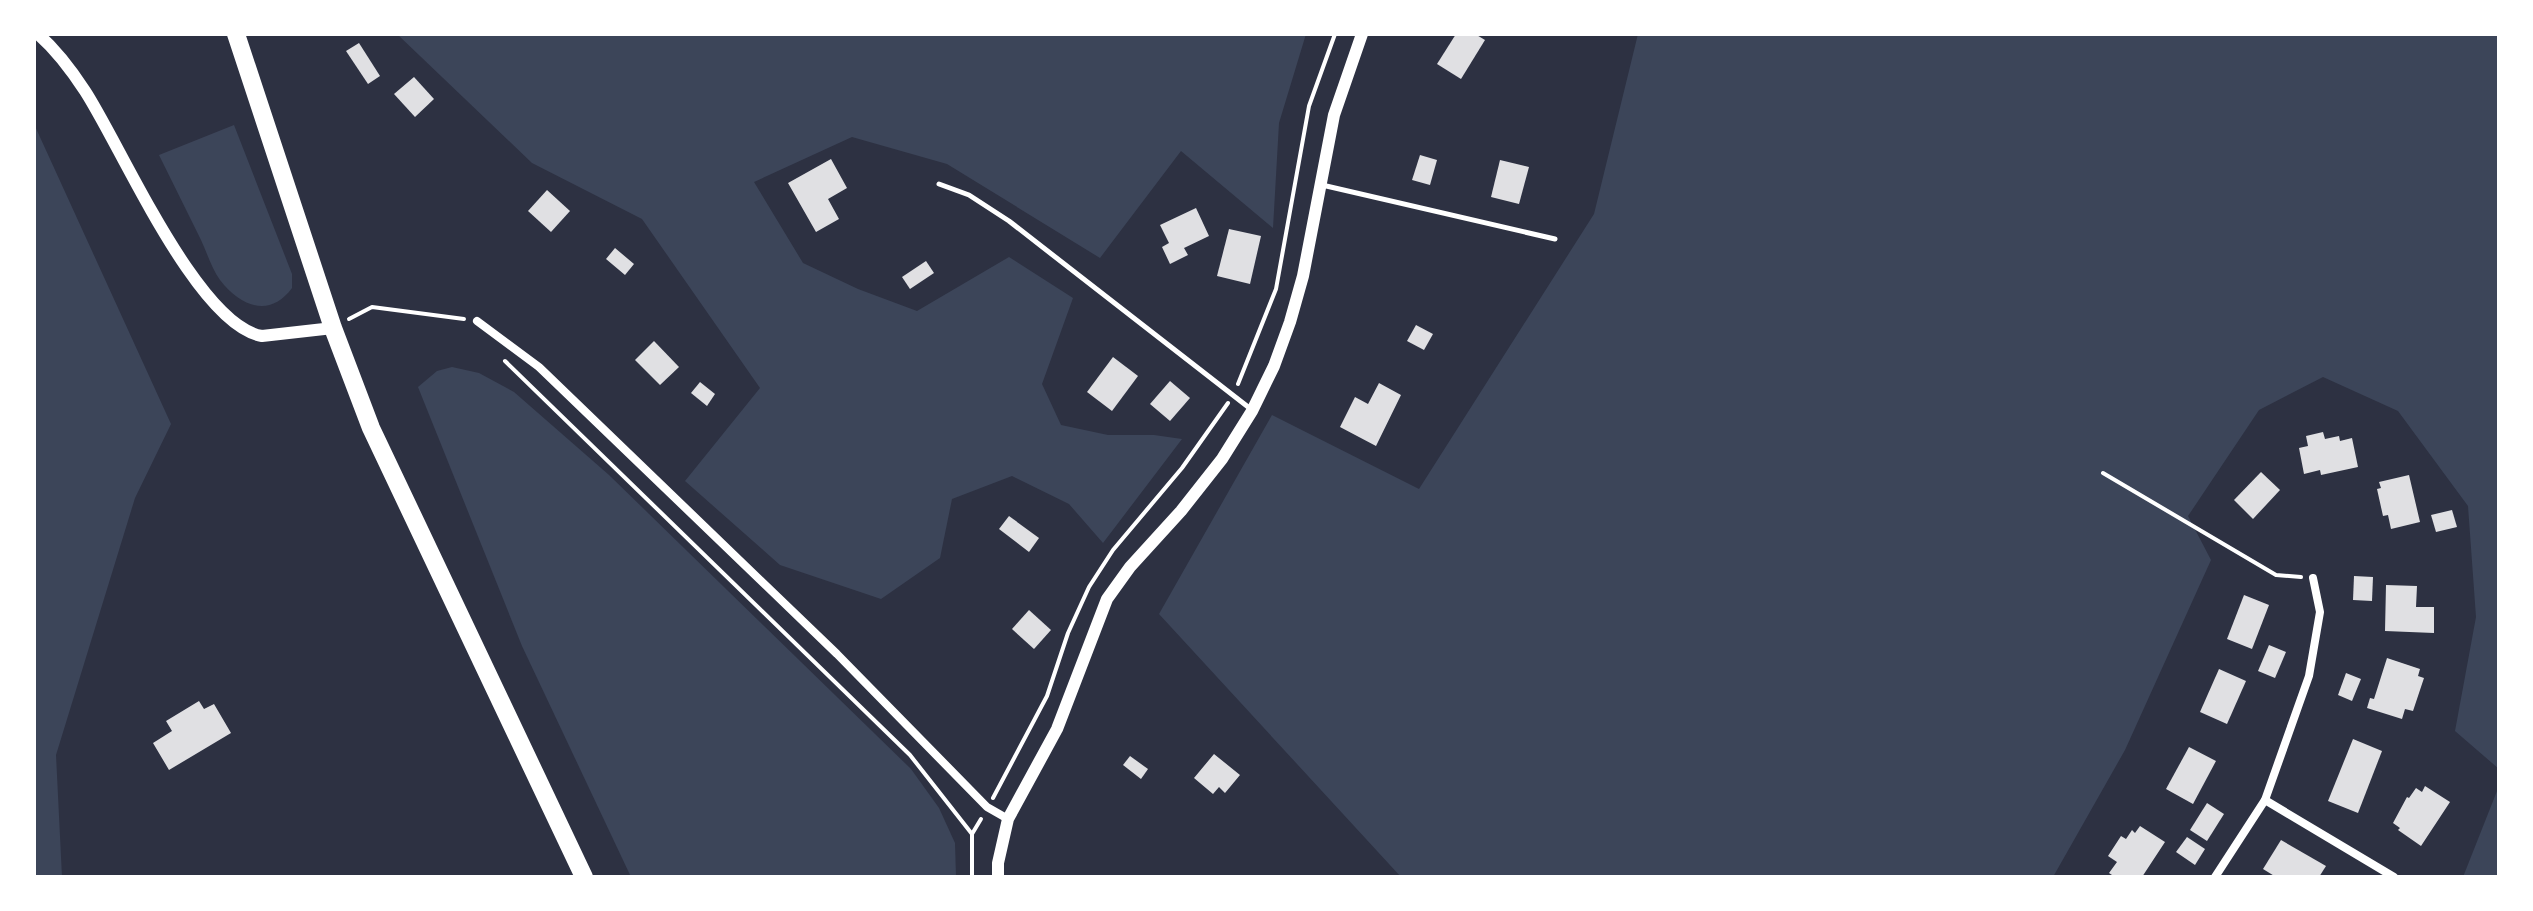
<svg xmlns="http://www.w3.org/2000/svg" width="2533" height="911" font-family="Cabin,sans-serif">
<rect width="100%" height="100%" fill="#2d3142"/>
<g fill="#3c4559">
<polygon points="397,34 1306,34 1279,123 1273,228 1181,151 1100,258 947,164 852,137 754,182 803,263 858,289 917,311 1009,257 1073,298 1042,384 1061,425 1108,435 1154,435 1182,439 1103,543 1069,504 1012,476 952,499 940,558 881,599 780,565 685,481 760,388 642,219 532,163"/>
<polygon points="1638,34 2499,34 2499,769 2455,731 2476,617 2468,506 2398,411 2323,377 2259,410 2188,516 2211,560 2125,750 2053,877 1401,877 1159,614 1272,415 1419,489 1594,214"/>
<polygon points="34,124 171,424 135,498 56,755 62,877 34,877"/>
<path d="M 234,125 L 292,274 L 292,288 C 270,318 241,307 220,280 C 212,269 207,253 201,240 C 187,212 173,183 159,155 Z"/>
<polygon points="452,367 479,373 514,392 609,475 911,769 939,808 955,843 956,877 631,877 522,646 418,387 437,371"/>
<polygon points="2499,786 2499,877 2463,877"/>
</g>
<g fill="#e0e0e3">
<polygon points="1456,34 1475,34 1485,40 1461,79 1437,64"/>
<polygon points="359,43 380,76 368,84 346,51"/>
<polygon points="414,77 434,99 415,117 394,94"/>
<polygon points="1420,155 1437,160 1430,185 1412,180"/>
<polygon points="831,159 847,188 828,199 839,219 816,232 788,183"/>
<polygon points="1500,160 1529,167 1519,204 1491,197"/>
<polygon points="547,190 570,211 551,232 528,211"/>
<polygon points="1196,208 1209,236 1184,248 1188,255 1170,264 1162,247 1169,243 1160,225"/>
<polygon points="1229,229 1261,236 1250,284 1217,276"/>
<polygon points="615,248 634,264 625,275 606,259"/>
<polygon points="926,261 934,273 910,289 902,277"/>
<polygon points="1416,325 1433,334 1424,350 1407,341"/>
<polygon points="654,341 679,367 660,385 635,360"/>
<polygon points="1113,357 1138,376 1112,411 1087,392"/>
<polygon points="1170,381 1190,398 1170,421 1150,404"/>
<polygon points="700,382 715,394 707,406 691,393"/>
<polygon points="1379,383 1401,395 1376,446 1340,427 1355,397 1368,404"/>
<polygon points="2323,432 2325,439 2339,436 2340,441 2352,438 2358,467 2321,475 2320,470 2304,474 2299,448 2308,446 2306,436"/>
<polygon points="2261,472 2280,490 2253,519 2234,500"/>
<polygon points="2409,475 2420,522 2391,529 2388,515 2383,516 2377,489 2381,488 2379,482"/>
<polygon points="2452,510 2457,527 2436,532 2431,515"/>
<polygon points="1009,516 1039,538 1029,552 999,529"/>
<polygon points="2354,576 2373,577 2372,601 2353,600"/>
<polygon points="2386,585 2417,586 2416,607 2434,607 2434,633 2385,631"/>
<polygon points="2244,595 2269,605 2252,649 2227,639"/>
<polygon points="1029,610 1051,630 1034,649 1012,629"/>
<polygon points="2269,645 2286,652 2275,678 2258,671"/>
<polygon points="2387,658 2420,669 2418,676 2424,678 2413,711 2405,709 2402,719 2367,708 2370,698 2374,699"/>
<polygon points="2219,669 2246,681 2227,724 2200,712"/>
<polygon points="2346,673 2361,679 2352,701 2338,695"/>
<polygon points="199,701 204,709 214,704 231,733 169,770 153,743 172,731 166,721"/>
<polygon points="2353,739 2382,751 2358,813 2328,801"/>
<polygon points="2189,747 2216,761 2193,804 2166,789"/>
<polygon points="1214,754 1240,775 1225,793 1219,787 1213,794 1194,778"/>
<polygon points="1130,756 1148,769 1141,779 1123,765"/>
<polygon points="2425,786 2450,802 2421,846 2398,830 2400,828 2393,823 2407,797 2409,798 2416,788 2422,792"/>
<polygon points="2207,803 2224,814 2207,841 2190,830"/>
<polygon points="2140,826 2165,842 2142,877 2115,877 2109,873 2117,862 2108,856 2121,836 2126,839 2132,830 2135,833"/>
<polygon points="2187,837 2205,849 2195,865 2176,852"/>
<polygon points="2281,840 2326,866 2319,877 2276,877 2263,869"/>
</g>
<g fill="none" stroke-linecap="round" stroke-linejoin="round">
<g stroke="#fff" stroke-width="4">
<polyline points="349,319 372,307 464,319"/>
<polyline points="505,361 910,755 972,834"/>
<polyline points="1238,384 1276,289 1309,106 1335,34"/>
<polyline points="2103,473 2276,575 2301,577"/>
<polyline points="993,798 1047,696 1068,633 1089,587 1113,550 1182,468 1228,403"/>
<polyline points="972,877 972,834 981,819"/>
</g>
<g stroke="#fff" stroke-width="5">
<polyline points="939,184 969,195 1009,221 1252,410"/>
<polyline points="1322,185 1555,239"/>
</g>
<g stroke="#fff" stroke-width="8">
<polyline points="477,321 539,367 837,654 987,807 1008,819"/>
<polyline points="2265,800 2394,877"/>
<polyline points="2215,877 2265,800 2309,676 2320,612 2313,578"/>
</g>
<g stroke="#fff" stroke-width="12">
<path d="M 38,34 C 56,50 72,71 85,91 C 121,146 197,325 262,336 L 333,328"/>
<polyline points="998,877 998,863 1008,819 1057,729 1107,599 1130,567 1181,511 1222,459 1252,411 1274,366 1290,322 1303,276 1334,115 1362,34"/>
</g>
<polyline stroke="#fff" stroke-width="18" points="236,34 333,328 371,428 584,877"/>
</g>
<rect width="2533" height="911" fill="none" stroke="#ffffff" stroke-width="72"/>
</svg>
